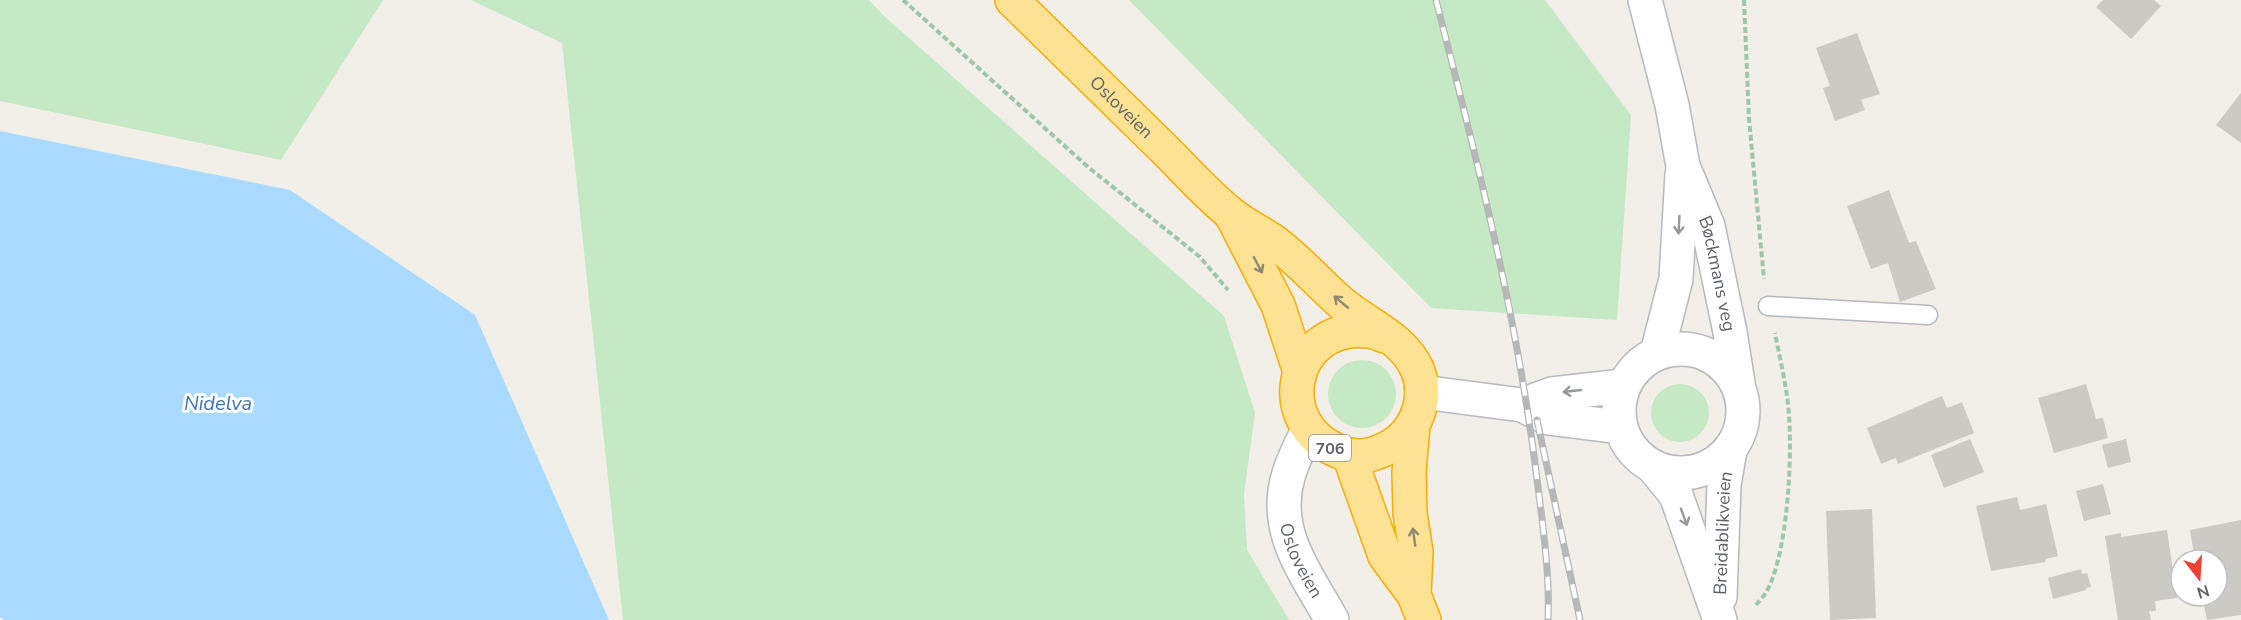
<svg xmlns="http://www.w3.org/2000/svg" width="2241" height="620" font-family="'Nunito Sans',sans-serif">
<rect width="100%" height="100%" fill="#f1efe8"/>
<g fill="#c5e8c5">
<polygon points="0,0 383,0 281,160 0,101"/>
<polygon points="471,0 869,0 884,16 1224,316 1255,413 1244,494 1247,550 1289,620 623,620 562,43"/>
<polygon points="1129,0 1545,0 1631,115 1617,320 1431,308"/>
<circle cx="1362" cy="394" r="34"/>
<circle cx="1680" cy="413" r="29"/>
</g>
<polygon fill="#aadaff" points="0,131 290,190 475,315 609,620 4,620 0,617"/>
<g fill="#cccac5">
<polygon points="2103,0 2154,0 2161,6 2131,39 2096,7"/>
<polygon points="1857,33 1880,94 1861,100 1865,110 1835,121 1823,88 1830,86 1816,48"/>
<polygon points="2241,93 2241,143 2216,125"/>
<polygon points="1889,190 1909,243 1916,241 1936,289 1900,302 1888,263 1871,269 1847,206"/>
<polygon points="2086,384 2096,419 2103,418 2108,438 2054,453 2038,398"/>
<polygon points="1942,396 1947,408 1962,402 1974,433 1898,464 1896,458 1881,464 1867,428"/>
<polygon points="1970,439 1984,472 1944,488 1931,455"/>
<polygon points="2126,439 2131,462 2108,468 2102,445"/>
<polygon points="2103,484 2111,514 2084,521 2076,491"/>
<polygon points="2017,497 2020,510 2046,504 2058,556 2046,559 2045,562 1991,571 1976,506"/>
<polygon points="1872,509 1876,618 1830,620 1826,511"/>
<polygon points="2241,520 2241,615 2207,620 2202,596 2217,596 2217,560 2195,560 2190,530"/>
<polygon points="2167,530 2177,598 2155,601 2156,611 2149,611 2151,620 2118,620 2105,536 2121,533 2121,537"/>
<polygon points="2081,569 2082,574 2087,573 2091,587 2086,588 2086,590 2053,599 2048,578"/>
</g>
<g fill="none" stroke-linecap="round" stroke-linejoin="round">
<g stroke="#b5b8bc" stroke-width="21">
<polyline id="lane" points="1768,306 1928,315"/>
</g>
<g stroke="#b5b8bc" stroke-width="36">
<g id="street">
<path id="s1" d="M 1308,430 C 1301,445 1292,461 1288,477 C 1272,532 1307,575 1332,620"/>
</g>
</g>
<g stroke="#b6babf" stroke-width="36">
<g id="secondary">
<path id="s2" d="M 1645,0 L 1672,105 L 1683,166 L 1708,226 L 1730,332 L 1738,383"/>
<circle cx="1681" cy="411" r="62"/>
<polyline points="1657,353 1676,279 1682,174"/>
<polyline points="1422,392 1522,405 1548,418 1620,427"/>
<polyline points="1522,405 1552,394 1623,386"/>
<polyline points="1654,468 1676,495 1720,620"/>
<path id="s3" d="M 1720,597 L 1724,485 L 1730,450"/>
</g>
</g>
<g stroke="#f9ab00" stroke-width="36">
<g id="highway">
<path id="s4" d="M 1012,0 C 1061,48 1110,96 1158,143 C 1182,166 1204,192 1230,213 C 1244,225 1261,232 1276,243 C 1298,260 1318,282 1339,301 C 1364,323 1403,337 1417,369 C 1428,394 1419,426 1397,442 C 1383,452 1363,460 1346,454 C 1267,429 1290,323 1367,331 C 1374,331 1381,335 1388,337"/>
<polyline points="1233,218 1278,305 1300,372"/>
<polyline points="1413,425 1409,472 1410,513 1416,552 1414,595"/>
<polyline points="1349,455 1385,556 1414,595 1424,620"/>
</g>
</g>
<g stroke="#9cc7a9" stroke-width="4" stroke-dasharray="6 3" stroke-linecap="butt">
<polyline points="903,0 1088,167 1200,257 1228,290"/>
<polyline points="1744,0 1749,119 1764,279"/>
<path d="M 1756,605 C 1759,601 1764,596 1767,591 C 1789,550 1794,442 1787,396 C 1784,375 1779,354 1775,333"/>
</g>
<use href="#lane" stroke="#fff" stroke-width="18"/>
<use href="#street" stroke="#fff" stroke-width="33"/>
<use href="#secondary" stroke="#fff" stroke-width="33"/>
<use href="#highway" stroke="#fde293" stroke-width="33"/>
<g stroke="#b6b7b8" stroke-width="7">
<g id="rail">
<path d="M 1436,0 C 1476,156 1516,311 1536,471 C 1542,520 1550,571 1548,620"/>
<polyline points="1537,420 1580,620"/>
</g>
</g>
<use href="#rail" stroke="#fff" stroke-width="4.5" stroke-dasharray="14" stroke-linecap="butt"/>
</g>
<defs><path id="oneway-shaft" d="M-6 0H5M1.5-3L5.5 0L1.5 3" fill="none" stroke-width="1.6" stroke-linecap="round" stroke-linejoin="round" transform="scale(1.5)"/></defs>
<g stroke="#979a9d">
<use href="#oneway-shaft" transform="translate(1679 225) rotate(93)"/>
<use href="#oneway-shaft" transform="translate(1572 391) rotate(174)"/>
<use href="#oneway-shaft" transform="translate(1684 517) rotate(70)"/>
</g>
<g stroke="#8e8975">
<use href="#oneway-shaft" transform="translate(1258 265) rotate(62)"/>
<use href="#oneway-shaft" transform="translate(1341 302) rotate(-140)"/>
<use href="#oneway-shaft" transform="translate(1414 537) rotate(-98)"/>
</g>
<g text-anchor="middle" stroke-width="6" stroke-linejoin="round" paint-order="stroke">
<rect fill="#fff" stroke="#8f9295" stroke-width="1.5" x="1309" y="435" width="42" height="26" rx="4.5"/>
<g font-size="16" font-weight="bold" fill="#5f6368">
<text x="1330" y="454">706</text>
</g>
<g font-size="18" fill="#5f6368" stroke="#fff">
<text dy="6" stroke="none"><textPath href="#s4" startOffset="153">Osloveien</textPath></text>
<text dy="6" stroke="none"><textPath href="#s2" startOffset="284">Bøckmans veg</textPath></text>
<text dy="6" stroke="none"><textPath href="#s3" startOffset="64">Breidablikveien</textPath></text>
<text dy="6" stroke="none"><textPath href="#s1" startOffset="138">Osloveien</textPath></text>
</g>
<g font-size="20" font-style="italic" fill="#4174aa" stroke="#fff">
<text x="218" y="410">Nidelva</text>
</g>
</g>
<g transform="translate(2199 578) rotate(163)"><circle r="28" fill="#ffffff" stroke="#bfc1c3" stroke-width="1.5"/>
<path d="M0-4.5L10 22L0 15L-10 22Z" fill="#ea4335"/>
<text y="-9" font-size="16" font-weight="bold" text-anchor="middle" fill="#5f6368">N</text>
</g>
</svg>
